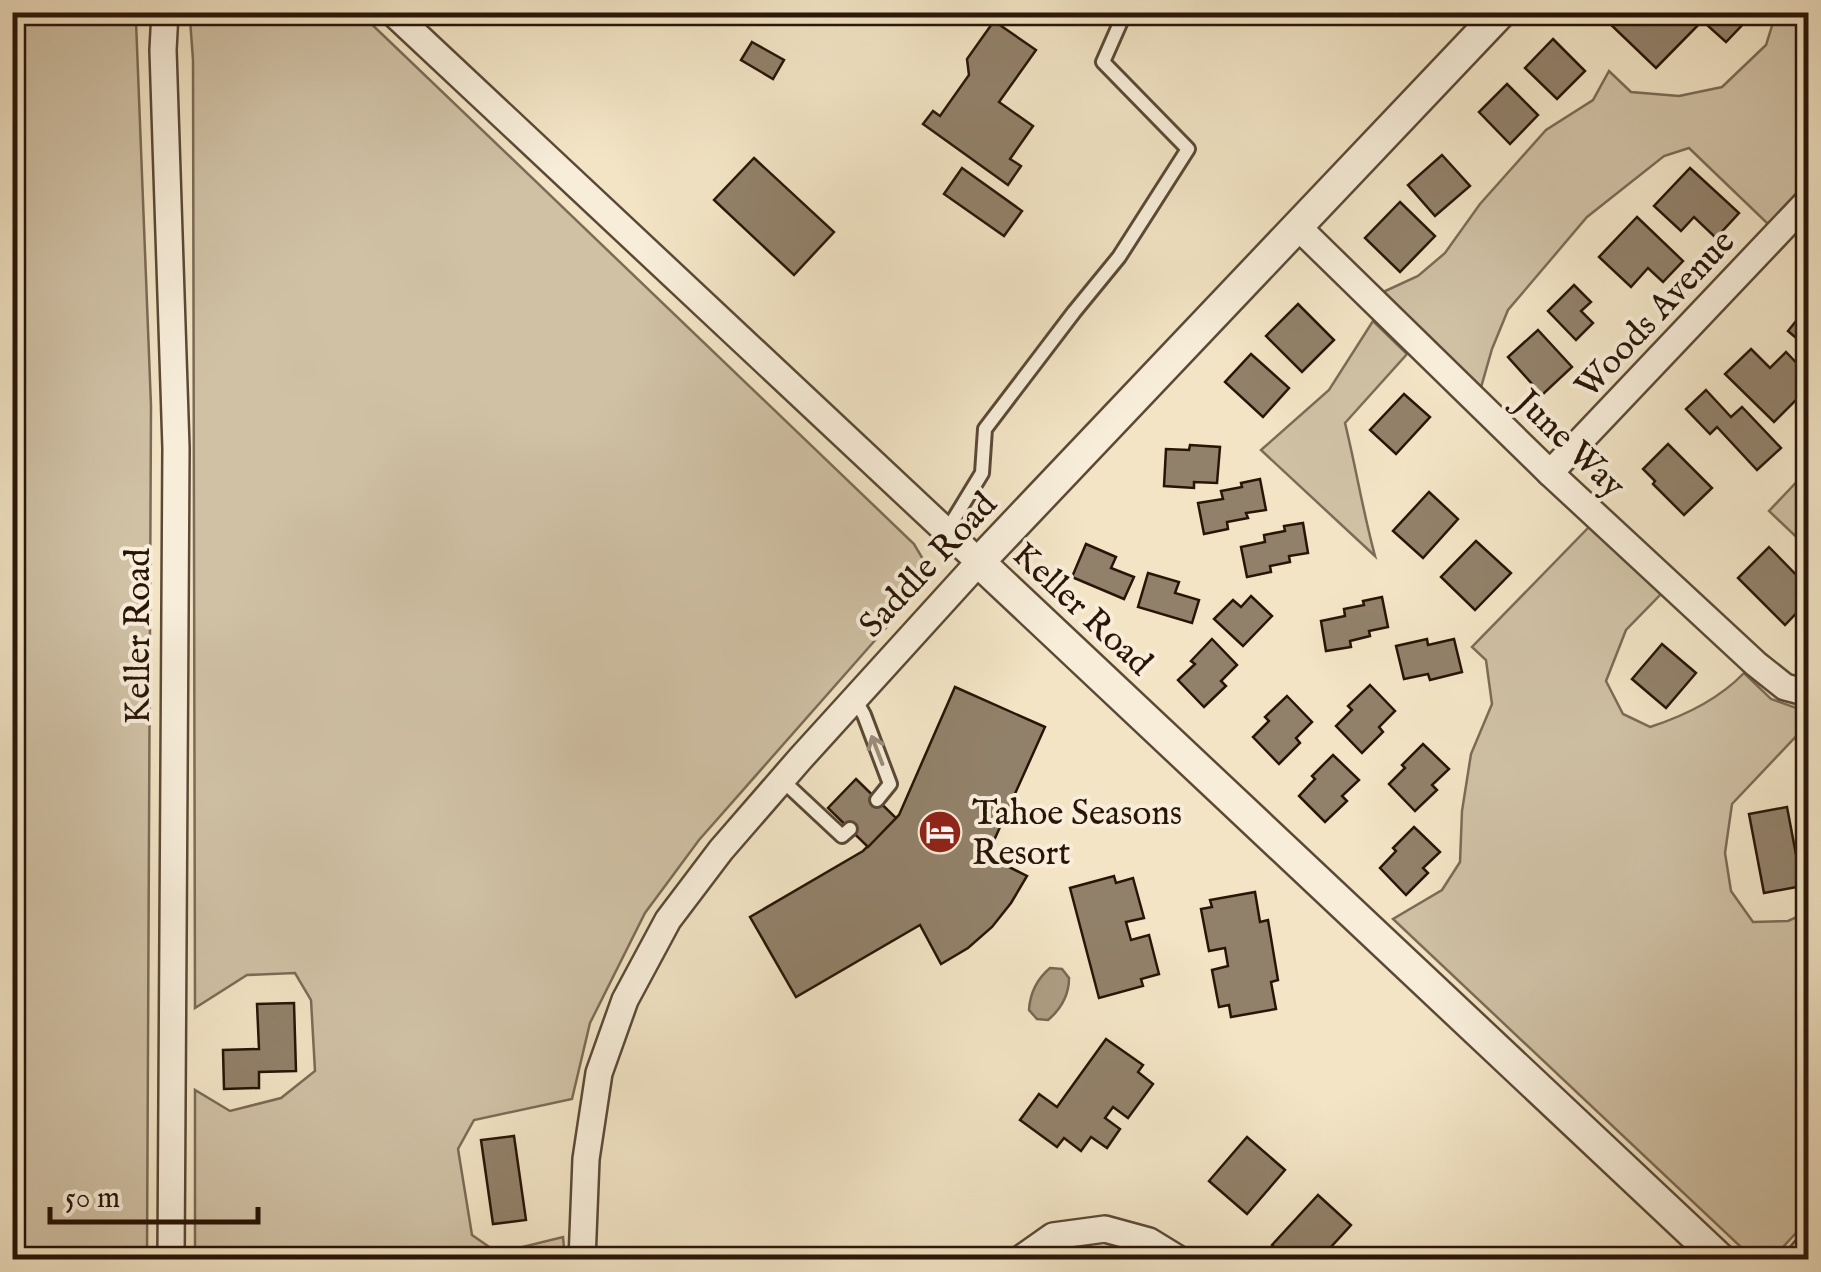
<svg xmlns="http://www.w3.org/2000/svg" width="1821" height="1272" font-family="'IM FELL English',serif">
<rect width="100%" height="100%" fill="#f2e4c5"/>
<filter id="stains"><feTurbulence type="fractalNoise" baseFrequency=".002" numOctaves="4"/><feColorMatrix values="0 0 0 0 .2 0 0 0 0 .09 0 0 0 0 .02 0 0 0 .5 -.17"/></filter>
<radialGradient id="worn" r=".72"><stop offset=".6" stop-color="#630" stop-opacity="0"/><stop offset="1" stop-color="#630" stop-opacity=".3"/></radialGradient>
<g fill="#d0c1a5" stroke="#7c6b56" stroke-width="2.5">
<polygon points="192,12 360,13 914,544 927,566 922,587 699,840 645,913 590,1023 572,1099 474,1120 458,1149 472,1235 498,1253 563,1237 565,1259 195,1259 195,1090 230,1111 281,1098 315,1071 311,1000 295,973 247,975 195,1008 193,60 190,19"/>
<polygon points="12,13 138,13 136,21 151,406 147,1259 13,1259"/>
<polygon points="1776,13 1808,13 1808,181 1768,224 1689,148 1664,156 1587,217 1508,310 1492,349 1480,391 1381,293 1418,276 1445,253 1480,204 1546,130 1593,100 1609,71 1631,92 1679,96 1722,87 1766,45"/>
<path d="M 1373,321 L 1407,354 L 1345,423 C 1356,468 1363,512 1375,556 L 1261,450 L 1329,390 Z"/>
<polygon points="1808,470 1808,548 1769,511"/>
<path d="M 1589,527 L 1661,594 L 1626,630 L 1606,681 L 1623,714 L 1650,727 C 1684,716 1719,699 1744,673 L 1771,699 L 1802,710 L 1802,730 L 1732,804 L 1725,853 L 1731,891 L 1753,922 L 1788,921 L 1808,912 L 1808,1220 L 1782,1248 L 1762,1256 L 1744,1250 L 1393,919 L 1442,890 L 1460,862 L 1462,811 L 1471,754 L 1492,704 L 1486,660 L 1472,647 Z"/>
</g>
<path fill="#ae9e84" stroke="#796752" stroke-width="2.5" d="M 1050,968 L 1062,969 L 1069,978 C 1069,995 1061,1009 1048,1020 L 1037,1019 L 1029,1010 C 1030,993 1037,979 1050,968 Z"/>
<g fill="#92816a" stroke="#291507" stroke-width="2.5">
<polygon points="1616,12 1711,12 1656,68 1607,21"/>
<polygon points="1720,12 1741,12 1748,19 1726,42 1707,25"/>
<polygon points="994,21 1036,50 999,102 1033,126 1010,159 1021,166 1008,185 923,124 933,111 940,116 969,75 967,59"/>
<polygon points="1553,39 1585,71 1557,99 1525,68"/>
<polygon points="752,42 784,60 773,79 741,60"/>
<polygon points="1507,84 1538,115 1510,144 1479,112"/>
<polygon points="1442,155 1470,186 1435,216 1408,185"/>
<polygon points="754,158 834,232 794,275 714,200"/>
<polygon points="962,168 1022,211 1004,236 944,194"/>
<polygon points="1690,168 1739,213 1716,238 1694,217 1681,231 1654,206"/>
<polygon points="1400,202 1435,236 1400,272 1365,238"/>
<polygon points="1637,217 1683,261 1663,282 1648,268 1631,287 1599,257"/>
<polygon points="1574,285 1591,302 1581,311 1593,323 1576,340 1548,311"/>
<polygon points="1298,304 1334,340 1302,372 1266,336"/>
<polygon points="1808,306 1808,348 1788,331"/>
<polygon points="1538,330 1572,367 1542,395 1508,357"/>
<polygon points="1751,349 1770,368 1786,352 1808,375 1808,388 1774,422 1725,374"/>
<polygon points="1251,354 1289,388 1263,417 1225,382"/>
<polygon points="1706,390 1731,417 1742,407 1781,448 1757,470 1717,427 1710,434 1686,409"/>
<polygon points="1404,394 1430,417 1396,454 1370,430"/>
<polygon points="1668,444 1712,488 1684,515 1653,484 1655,481 1643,469"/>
<polygon points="1190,445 1220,447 1217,483 1194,482 1194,488 1164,486 1166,449 1189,450"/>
<polygon points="1260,479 1266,510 1246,513 1248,518 1227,522 1228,529 1204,534 1198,503 1223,499 1221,491 1242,487 1241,483"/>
<polygon points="1429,492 1458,519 1423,558 1393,531"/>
<polygon points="1303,523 1308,553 1289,556 1290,562 1270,566 1271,572 1247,577 1241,547 1265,542 1264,535 1285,531 1284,526"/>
<polygon points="1476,541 1511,573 1475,610 1441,577"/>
<polygon points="1086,544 1116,557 1111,568 1134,577 1124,599 1072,577"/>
<polygon points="1769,547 1808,587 1808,601 1785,625 1738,578"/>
<polygon points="1148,573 1179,582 1175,593 1199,600 1192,623 1138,607"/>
<polygon points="1251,596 1272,616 1243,646 1214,619 1233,600 1241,607"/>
<polygon points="1382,597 1388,627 1369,631 1370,636 1350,641 1351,647 1326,651 1321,621 1345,616 1344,609 1364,605 1363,601"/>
<polygon points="1212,639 1237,665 1221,681 1226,686 1204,707 1178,680 1195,664 1191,661"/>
<polygon points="1427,639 1428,645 1454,639 1462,672 1430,680 1428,674 1404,679 1396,646"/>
<polygon points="1662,644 1696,673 1666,708 1632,679"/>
<polygon points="1370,685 1395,711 1379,727 1383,732 1362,753 1336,726 1352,710 1348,706"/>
<polygon points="955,687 1045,727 987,856 1027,876 1011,903 992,927 968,948 941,964 920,925 796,997 750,917 863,851 899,815"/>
<polygon points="1287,696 1312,722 1296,738 1300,743 1279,764 1253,737 1269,721 1265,717"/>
<polygon points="1423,744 1449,769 1432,785 1437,790 1415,811 1389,784 1405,768 1402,765"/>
<polygon points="1333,755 1359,780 1342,796 1347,801 1325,822 1299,796 1315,779 1312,776"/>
<polygon points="856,779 896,818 868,847 828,808"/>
<polygon points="1787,807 1802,886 1764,893 1749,814"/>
<polygon points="1414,827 1440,852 1423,868 1428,873 1406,895 1380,868 1396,851 1393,848"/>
<polygon points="1114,876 1116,883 1133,878 1144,918 1126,922 1131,940 1149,935 1159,974 1141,979 1143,986 1099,998 1070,888"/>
<polygon points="1255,892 1260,922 1268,920 1278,980 1271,982 1276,1009 1231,1017 1229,1005 1219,1007 1212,970 1228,966 1225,948 1209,951 1201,909 1212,907 1210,900"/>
<polygon points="294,1003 296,1071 259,1072 259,1088 224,1089 223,1050 259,1049 257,1004"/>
<polygon points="1106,1039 1143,1065 1138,1072 1153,1084 1128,1118 1113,1107 1105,1118 1120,1129 1107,1148 1091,1137 1081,1151 1064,1138 1057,1147 1020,1120 1039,1094 1057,1107"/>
<polygon points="514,1136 526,1220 493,1224 481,1140"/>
<polygon points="1247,1137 1285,1170 1247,1214 1209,1181"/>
<polygon points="1318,1195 1351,1225 1319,1260 1287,1260 1272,1245"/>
</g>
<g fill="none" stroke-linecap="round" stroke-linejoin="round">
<g stroke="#5b4936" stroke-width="18">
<g id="service">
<polyline points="946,532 982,473 985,429 1074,312 1119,257 1188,149 1103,62 1125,12"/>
<polyline points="855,699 864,715 890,784 877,800"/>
<polyline points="782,780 842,836 850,829"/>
</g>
</g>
<g stroke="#5b4936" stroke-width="30">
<g id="minor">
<polyline points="165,12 163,50 176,448 171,1260"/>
<polyline points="392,12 979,562 800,759 721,850 668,920 625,1000 599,1073 586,1159 582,1260"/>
<polyline points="1297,226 1550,473 1756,664 1785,687 1808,693"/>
<polyline points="1550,473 1808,201"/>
<polyline points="1019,1260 1053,1236 1105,1229 1149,1241 1180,1260"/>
<polyline points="1797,1260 1808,1247"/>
</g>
</g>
<g stroke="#5b4936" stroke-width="35">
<polyline id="tertiary" points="1501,12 979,562 1721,1260"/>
</g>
<use href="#service" stroke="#f7edd9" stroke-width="12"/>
<use href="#minor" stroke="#f7edd9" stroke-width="25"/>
<use href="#tertiary" stroke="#f7edd9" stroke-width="30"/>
</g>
<defs><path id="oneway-shaft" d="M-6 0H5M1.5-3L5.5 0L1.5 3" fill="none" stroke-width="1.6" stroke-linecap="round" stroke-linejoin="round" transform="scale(2.5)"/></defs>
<use stroke="#9a8c7a" href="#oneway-shaft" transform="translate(877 750) rotate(-111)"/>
<defs>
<g id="hotel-disc" transform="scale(2.25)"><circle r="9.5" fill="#8f2418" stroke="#f7edd9"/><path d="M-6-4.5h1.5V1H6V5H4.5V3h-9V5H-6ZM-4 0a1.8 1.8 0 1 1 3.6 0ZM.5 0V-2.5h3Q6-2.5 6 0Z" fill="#fff"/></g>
</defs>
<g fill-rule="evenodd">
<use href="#hotel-disc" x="940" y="832"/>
</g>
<g text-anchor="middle" stroke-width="8" stroke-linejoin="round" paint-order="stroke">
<g font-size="35" fill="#291507" stroke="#f7edd9">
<text transform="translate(1654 313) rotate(-47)" y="12">Woods Avenue</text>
<text transform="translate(1571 443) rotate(44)" y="12">June Way</text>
<text transform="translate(927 564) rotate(-47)" y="12">Saddle Road</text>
<text transform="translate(1083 608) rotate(43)" y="12">Keller Road</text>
<text transform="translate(137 636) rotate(-90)" y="12">Keller Road</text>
</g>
<g font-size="35" fill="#291507" stroke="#f7edd9" text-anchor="start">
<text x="972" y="824">Tahoe Seasons<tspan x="972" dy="40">Resort</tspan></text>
</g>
</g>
<rect width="1821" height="1272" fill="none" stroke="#f2e4c5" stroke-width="50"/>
<rect x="15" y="15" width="1791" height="1242" fill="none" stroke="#291507" stroke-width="5"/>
<rect x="25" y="25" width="1771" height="1222" fill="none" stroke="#291507" stroke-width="2.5"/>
<path d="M50 1207v15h208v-15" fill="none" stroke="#291507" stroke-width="5"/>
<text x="65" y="1207" font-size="30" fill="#291507" stroke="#f7edd9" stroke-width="8" paint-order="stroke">50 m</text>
<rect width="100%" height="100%" filter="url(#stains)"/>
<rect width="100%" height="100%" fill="url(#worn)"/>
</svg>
